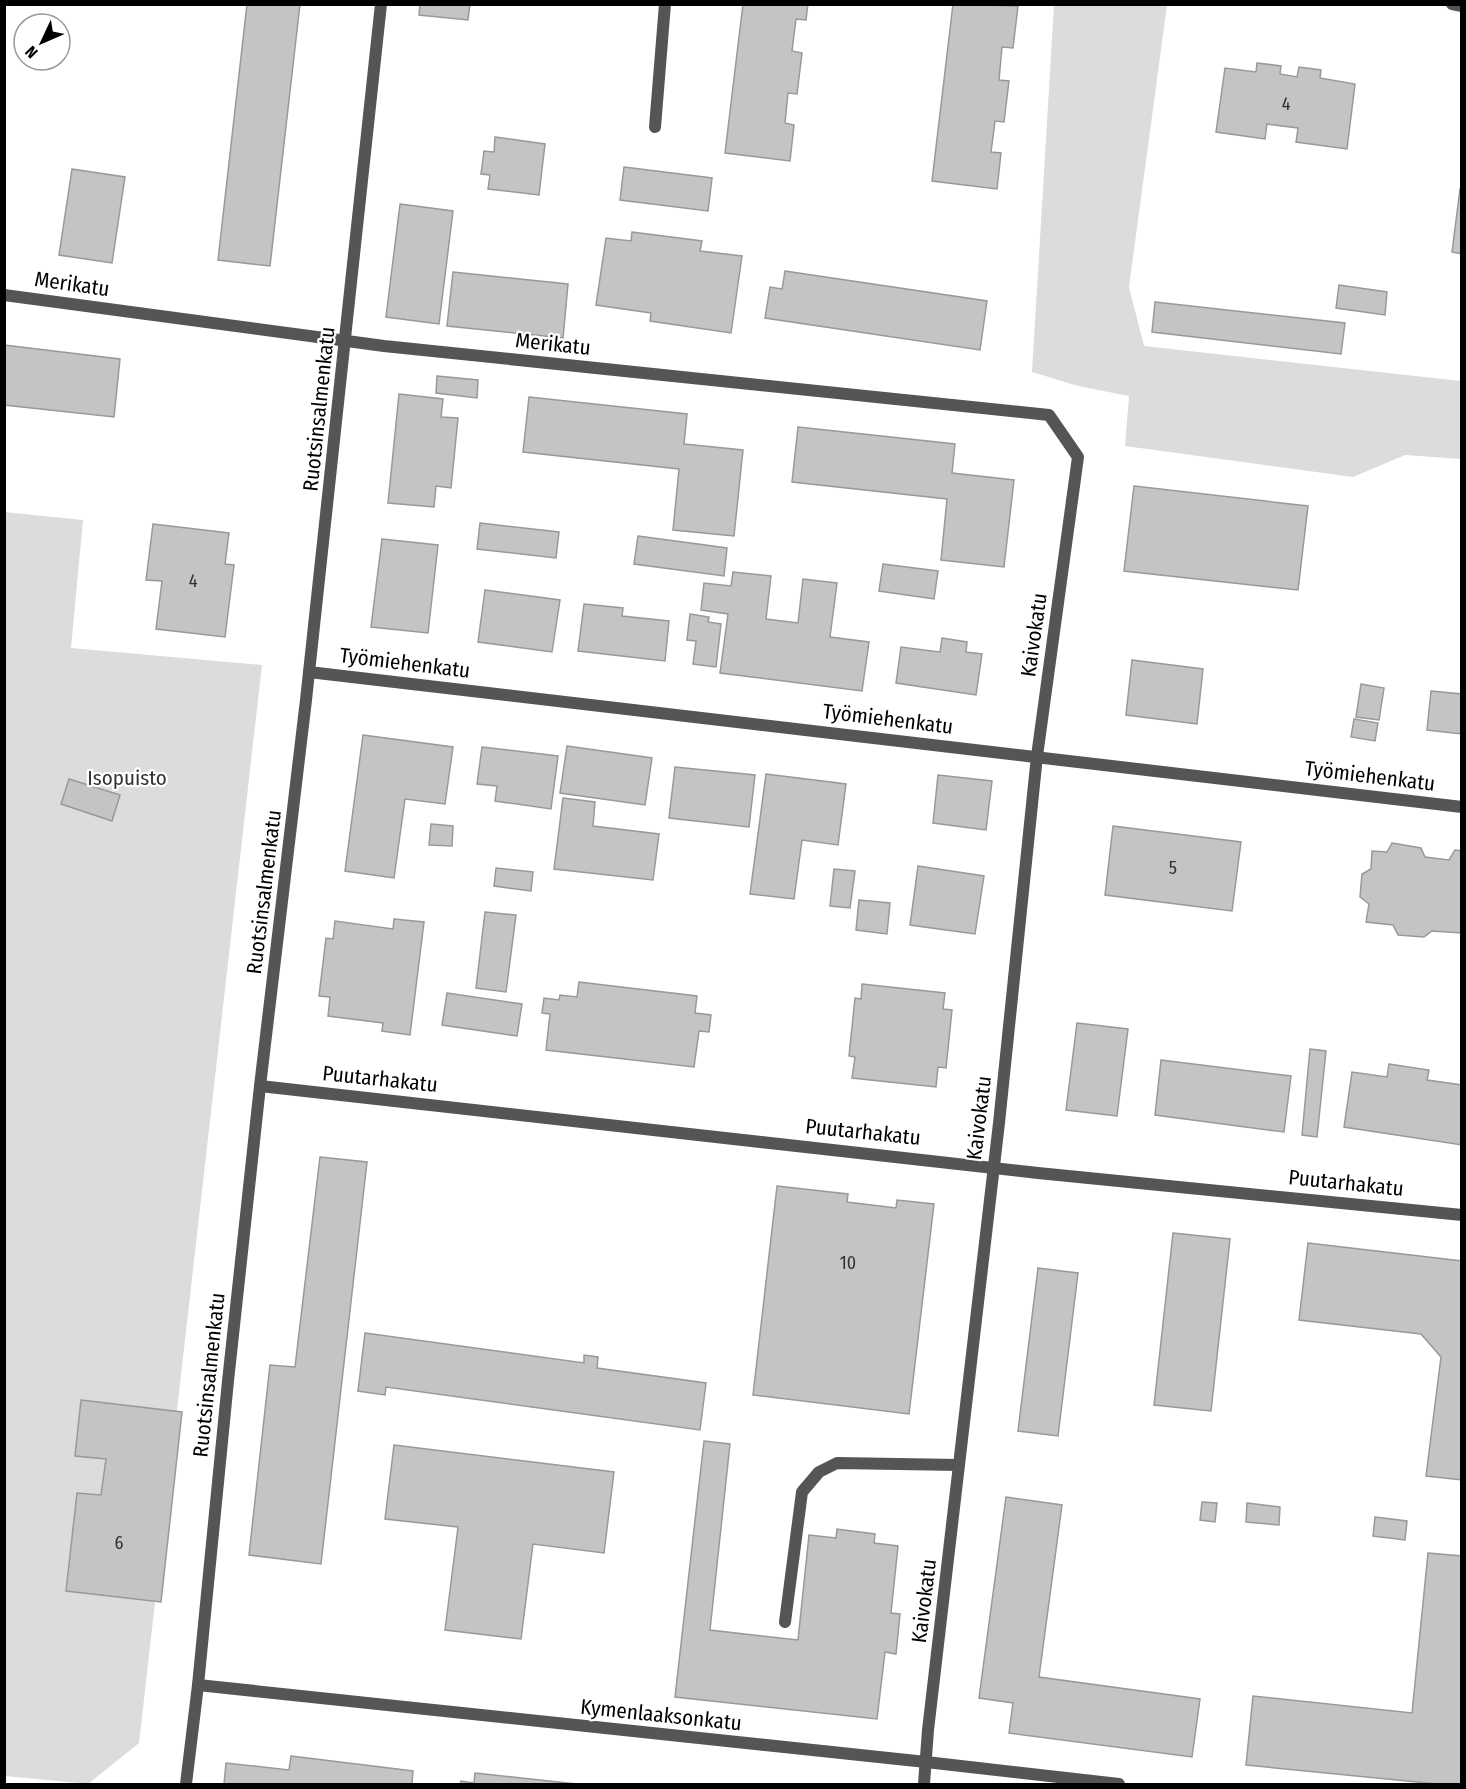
<svg xmlns="http://www.w3.org/2000/svg" width="1466" height="1789" font-family="'Fira Sans Condensed',sans-serif">
<rect width="100%" height="100%" fill="#fff"/>
<g fill="#dcdcdc">
<polygon points="1054,5 1167,5 1129,287 1144,346 1461,381 1461,459 1405,455 1353,477 1125,446 1129,396 1078,386 1032,372"/>
<polygon points="4,512 83,520 71,648 262,665 139,1743 88,1784 5,1776"/>
</g>
<g fill="#c4c4c4" stroke="#999" stroke-width="1.5">
<polygon points="247,4 300,4 270,266 218,260"/>
<polygon points="420,4 470,4 468,20 419,15"/>
<polygon points="743,4 808,4 806,20 796,19 792,51 802,53 797,94 788,93 785,123 794,125 790,161 725,153"/>
<polygon points="953,4 1018,6 1013,48 1002,47 999,80 1009,81 1004,122 995,121 991,152 1001,153 997,189 932,181"/>
<polygon points="1257,63 1281,66 1280,74 1297,77 1299,67 1321,70 1320,78 1355,84 1347,149 1296,142 1298,128 1267,124 1265,139 1216,132 1225,68 1256,72"/>
<polygon points="495,137 545,144 539,195 488,189 490,175 481,174 484,151 494,152"/>
<polygon points="624,167 712,178 708,211 620,200"/>
<polygon points="72,169 125,177 112,263 59,255"/>
<polygon points="1460,189 1462,189 1462,254 1452,252"/>
<polygon points="400,204 453,211 439,324 386,317"/>
<polygon points="632,232 702,241 700,251 742,256 731,333 650,321 651,313 596,305 606,238 631,241"/>
<polygon points="785,271 987,301 980,350 765,318 770,287 782,289"/>
<polygon points="453,272 568,284 563,338 447,326"/>
<polygon points="1339,285 1387,292 1385,315 1336,308"/>
<polygon points="1155,302 1345,323 1341,354 1152,332"/>
<polygon points="4,345 120,359 114,417 4,405"/>
<polygon points="437,376 478,380 477,398 436,393"/>
<polygon points="399,394 443,399 441,417 458,418 451,488 436,486 434,507 388,503"/>
<polygon points="529,397 687,414 684,444 743,450 734,536 673,530 679,469 523,452"/>
<polygon points="798,427 955,444 952,473 1014,480 1004,567 941,560 947,499 792,482"/>
<polygon points="1134,486 1308,506 1298,590 1124,571"/>
<polygon points="480,523 559,532 556,558 477,549"/>
<polygon points="153,524 229,533 225,564 234,565 225,637 156,629 162,581 146,580"/>
<polygon points="638,536 727,548 724,576 634,564"/>
<polygon points="382,539 438,545 428,633 371,627"/>
<polygon points="883,564 938,571 934,599 879,591"/>
<polygon points="733,572 771,576 766,619 798,623 803,579 837,583 830,637 869,642 862,691 720,673 728,614 701,610 704,583 731,586"/>
<polygon points="485,590 560,600 552,652 478,642"/>
<polygon points="584,604 623,608 622,616 669,621 665,661 578,651"/>
<polygon points="690,614 709,617 708,622 721,624 716,667 693,664 696,641 687,640"/>
<polygon points="942,638 967,642 966,652 982,654 976,695 896,683 901,647 940,652"/>
<polygon points="1132,660 1203,669 1197,724 1126,715"/>
<polygon points="1361,684 1384,688 1379,720 1356,717"/>
<polygon points="1431,691 1462,694 1462,734 1427,730"/>
<polygon points="1354,719 1378,723 1375,741 1351,737"/>
<polygon points="363,735 453,747 445,804 405,799 394,878 345,871"/>
<polygon points="567,746 652,758 645,805 560,793"/>
<polygon points="482,747 558,756 551,809 495,801 497,786 477,784"/>
<polygon points="675,767 755,775 749,827 669,818"/>
<polygon points="766,774 846,784 838,845 802,840 794,899 750,894"/>
<polygon points="938,775 992,781 986,830 933,823"/>
<polygon points="69,779 120,795 112,821 61,804"/>
<polygon points="563,798 595,802 593,826 659,834 653,880 554,869"/>
<polygon points="431,824 453,826 452,846 429,845"/>
<polygon points="1113,826 1241,842 1232,911 1105,895"/>
<polygon points="1392,843 1421,848 1425,857 1449,860 1455,850 1462,851 1462,933 1432,931 1424,937 1398,935 1393,925 1366,922 1369,904 1360,897 1362,874 1371,869 1372,851 1387,852"/>
<polygon points="918,866 984,876 975,934 910,925"/>
<polygon points="496,868 533,872 531,891 494,886"/>
<polygon points="834,869 855,871 850,908 830,906"/>
<polygon points="859,900 890,903 887,934 856,930"/>
<polygon points="485,912 516,915 506,992 476,988"/>
<polygon points="394,919 424,922 410,1035 382,1031 383,1023 328,1016 330,997 319,996 326,938 333,939 335,921 393,929"/>
<polygon points="579,982 697,996 695,1013 711,1015 709,1032 699,1031 694,1067 546,1050 550,1014 542,1013 544,998 559,1000 560,995 577,997"/>
<polygon points="862,984 945,993 943,1009 952,1010 946,1068 938,1067 936,1087 852,1078 855,1057 849,1056 855,998 861,999"/>
<polygon points="447,993 522,1004 517,1036 442,1025"/>
<polygon points="1077,1023 1128,1029 1117,1116 1066,1110"/>
<polygon points="1310,1049 1326,1051 1317,1137 1302,1135"/>
<polygon points="1161,1060 1291,1076 1284,1132 1155,1115"/>
<polygon points="1389,1064 1429,1070 1427,1080 1462,1085 1462,1145 1344,1127 1352,1072 1387,1077"/>
<polygon points="320,1157 367,1162 321,1564 249,1555 270,1365 295,1367"/>
<polygon points="777,1186 848,1194 847,1202 896,1208 897,1200 934,1204 909,1414 753,1395"/>
<polygon points="1173,1233 1230,1239 1211,1411 1154,1405"/>
<polygon points="1308,1243 1462,1261 1462,1480 1426,1476 1441,1357 1421,1334 1299,1320"/>
<polygon points="1038,1268 1078,1273 1058,1436 1018,1431"/>
<polygon points="365,1333 584,1363 584,1355 598,1357 597,1368 706,1383 700,1430 386,1387 385,1395 358,1391"/>
<polygon points="81,1400 182,1412 161,1602 66,1591 77,1493 101,1495 106,1459 75,1456"/>
<polygon points="704,1441 730,1444 710,1630 798,1640 809,1535 836,1538 837,1529 875,1534 874,1543 898,1546 891,1613 900,1614 896,1654 885,1652 877,1719 675,1697"/>
<polygon points="394,1445 614,1472 604,1553 533,1544 521,1639 445,1630 458,1527 385,1519"/>
<polygon points="1006,1497 1062,1505 1039,1677 1200,1699 1192,1757 1009,1733 1013,1703 979,1698"/>
<polygon points="1202,1502 1217,1503 1215,1522 1200,1520"/>
<polygon points="1247,1503 1280,1507 1279,1525 1246,1522"/>
<polygon points="1375,1517 1407,1521 1405,1540 1373,1536"/>
<polygon points="1428,1553 1462,1556 1462,1784 1437,1784 1246,1765 1253,1696 1412,1713"/>
<polygon points="291,1756 413,1771 412,1784 224,1784 226,1763 289,1770"/>
<polygon points="475,1773 577,1784 460,1784 461,1781 474,1783"/>
</g>
<g fill="none" stroke-linecap="round" stroke-linejoin="round">
<g stroke="#555" stroke-width="12">
<polyline points="655,127 665,4"/>
<polyline points="785,1622 802,1492 819,1472 837,1463 959,1465"/>
</g>
<g stroke="#555" stroke-width="12">
<polyline points="1452,4 1462,6"/>
<polyline points="4,295 384,346 1049,415 1078,457 1037,756 999,1123 928,1730 924,1784"/>
<polyline points="309,672 1462,807"/>
<polyline points="260,1086 1038,1173 1462,1215"/>
<polyline points="198,1685 926,1762 1119,1784"/>
</g>
<polyline stroke="#555" stroke-width="12" points="186,1784 198,1685 228,1381 260,1086 306,700 381,4"/>
</g>
<g text-anchor="middle" stroke-width="4.5" stroke-linejoin="round" paint-order="stroke">
<g font-size="18" fill="#313131">
<text x="1286" y="110">4</text>
<text x="193" y="587">4</text>
<text x="1173" y="874">5</text>
<text x="848" y="1269">10</text>
<text x="119" y="1549">6</text>
</g>
<g font-size="21" fill="#000" stroke="#fff">
<text transform="translate(72 284) rotate(8)" y="7">Merikatu</text>
<text transform="translate(553 344) rotate(6)" y="7">Merikatu</text>
<text transform="translate(319 409) rotate(-84)" y="7">Ruotsinsalmenkatu</text>
<text transform="translate(1034 635) rotate(-82)" y="7">Kaivokatu</text>
<text transform="translate(405 663) rotate(7)" y="7">Työmiehenkatu</text>
<text transform="translate(888 719) rotate(7)" y="7">Työmiehenkatu</text>
<text transform="translate(1370 776) rotate(7)" y="7">Työmiehenkatu</text>
<text transform="translate(264 892) rotate(-83)" y="7">Ruotsinsalmenkatu</text>
<text transform="translate(380 1079) rotate(6)" y="7">Puutarhakatu</text>
<text transform="translate(979 1118) rotate(-83)" y="7">Kaivokatu</text>
<text transform="translate(863 1132) rotate(6)" y="7">Puutarhakatu</text>
<text transform="translate(1346 1183) rotate(6)" y="7">Puutarhakatu</text>
<text transform="translate(209 1375) rotate(-84)" y="7">Ruotsinsalmenkatu</text>
<text transform="translate(924 1601) rotate(-83)" y="7">Kaivokatu</text>
<text transform="translate(661 1715) rotate(6)" y="7">Kymenlaaksonkatu</text>
</g>
<g font-size="21" fill="#333" stroke="#fff">
<text x="127" y="785">Isopuisto</text>
</g>
</g>
<rect width="1466" height="1789" fill="none" stroke="#000000" stroke-width="12"/>
<g transform="translate(42 42) rotate(226)"><circle r="28" fill="#ffffff" stroke="#999999" stroke-width="1.5"/>
<path d="M0-4.5L10 22L0 15L-10 22Z" fill="#000000"/>
<text y="-9" font-size="16" font-weight="bold" text-anchor="middle" fill="#000000">N</text>
</g>
</svg>
